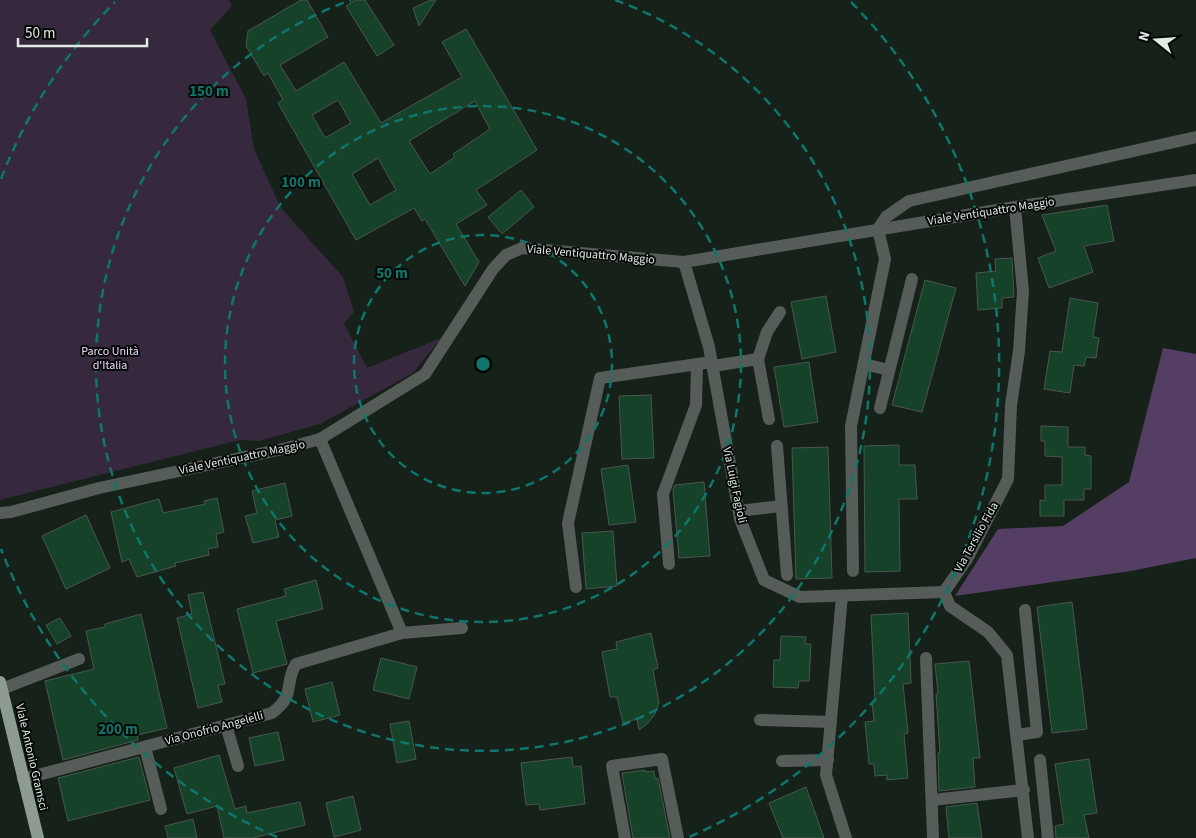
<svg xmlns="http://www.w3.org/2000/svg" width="1196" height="838" font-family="'Source Sans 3',sans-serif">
<rect width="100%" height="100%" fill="#152119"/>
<polygon fill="#36293e" points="0,0 229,0 232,6 210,30 246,99 254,149 281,208 343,277 354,312 344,323 367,368 441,338 413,373 320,424 259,441 240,440 0,500"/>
<polygon fill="#553e63" points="1163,348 1196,354 1196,558 1131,571 955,596 998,529 1063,526 1129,482"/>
<g fill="#154228" stroke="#4a574e" fill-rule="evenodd">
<path d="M 301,0 L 307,0 L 328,37 L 280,65 L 296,91 L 344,62 L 381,123 L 462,77 L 442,42 L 466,29 L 537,150 L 476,190 L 487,205 L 456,224 L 479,262 L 465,286 L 425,219 L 422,221 L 414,208 L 356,240 L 278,103 L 283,100 L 268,73 L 264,76 L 246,46 L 248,31 ZM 338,100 L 351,123 L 325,138 L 312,115 ZM 475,101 L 490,129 L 453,154 L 455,157 L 430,174 L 409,141 ZM 378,158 L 396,190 L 370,205 L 352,174 Z"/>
<polygon points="355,0 365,0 394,45 377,56 346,6"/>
<polygon points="431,0 436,0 419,26 413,8"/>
<polygon points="521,190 534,207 502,234 488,217"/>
<polygon points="1107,205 1114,241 1084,246 1093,272 1049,288 1038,258 1056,251 1042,215"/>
<polygon points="1012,258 1014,297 1002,298 1002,308 978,310 976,273 996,271 995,259"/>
<polygon points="925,280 956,288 922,412 892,405"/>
<polygon points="826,296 836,352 802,359 791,302"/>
<polygon points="1070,298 1098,303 1093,337 1099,338 1096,358 1086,357 1084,366 1074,365 1070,393 1044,389 1050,351 1062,352"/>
<polygon points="809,362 818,422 784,427 774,367"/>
<polygon points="651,395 654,458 622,459 619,396"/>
<polygon points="1041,426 1068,427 1068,447 1085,447 1085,455 1091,456 1091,489 1084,489 1084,500 1064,500 1064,516 1040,516 1040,500 1045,501 1045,485 1062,485 1062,457 1045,456 1045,441 1041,441"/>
<polygon points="899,445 899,465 915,465 917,499 899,499 900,571 865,572 864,446"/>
<polygon points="828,447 832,578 796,579 792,448"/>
<polygon points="628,465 636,522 609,525 601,469"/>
<polygon points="704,482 710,556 679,558 673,490 675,485"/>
<polygon points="285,483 292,516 275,520 279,537 253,543 245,516 257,513 252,491"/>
<polygon points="217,498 224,532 216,534 218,547 208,549 209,555 175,563 176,566 137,577 129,559 122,562 111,512 159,499 163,513 205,504 204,501"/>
<polygon points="86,515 110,568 66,589 42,536"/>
<polygon points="613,531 617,586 586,589 582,533"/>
<polygon points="316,580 323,609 276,621 287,664 253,673 237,609 286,596 284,589"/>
<polygon points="203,592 225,684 218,685 222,702 198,708 177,618 192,614 188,595"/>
<polygon points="1072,602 1087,729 1052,733 1037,607"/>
<polygon points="908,613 911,683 903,684 908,733 904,734 908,778 887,780 887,775 875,776 874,764 869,764 865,722 874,721 872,702 875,702 871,615"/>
<polygon points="141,614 167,728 137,735 138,740 63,760 45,681 94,669 86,631 105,627 105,624"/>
<polygon points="60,618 71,636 57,644 46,625"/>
<polygon points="651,633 658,668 653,670 659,703 655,714 648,723 639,730 637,719 623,723 617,697 610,697 602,652 617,649 616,642"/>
<polygon points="781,636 806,637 805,644 811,644 809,681 799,681 798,688 773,687 774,660 780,660"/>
<polygon points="381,658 417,667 409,699 373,690"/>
<polygon points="969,661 980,758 973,758 975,787 939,791 938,753 940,752 936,694 938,693 935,664"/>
<polygon points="332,682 340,715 313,722 305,689"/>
<polygon points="409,721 416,759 397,763 390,724"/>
<polygon points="278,732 284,760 255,766 249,738"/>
<polygon points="219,755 235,809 246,806 247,813 300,802 305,825 253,838 224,838 217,806 187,814 174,768"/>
<polygon points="139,757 150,800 68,821 58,778"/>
<polygon points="572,757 573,767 581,766 585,804 540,810 539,804 526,805 521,763"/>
<polygon points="1089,759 1097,813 1084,815 1089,838 1056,838 1055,826 1064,824 1055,764"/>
<polygon points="645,770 645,772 654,771 655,779 658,778 670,838 633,838 622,773"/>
<polygon points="806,787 824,838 783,838 769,803"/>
<polygon points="353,796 361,830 334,837 326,803"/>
<polygon points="977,803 982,838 949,838 946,807"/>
<polygon points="193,819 197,838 168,838 165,826"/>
</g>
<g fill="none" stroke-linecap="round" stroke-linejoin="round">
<g stroke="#565c58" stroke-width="12">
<polyline points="684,262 709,347 740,519 764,580 800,597 944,592"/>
<polyline points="758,359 767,332 780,312"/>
<polyline points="864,364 889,370"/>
<polyline points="713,366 758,359 769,419"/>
<polyline points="880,408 912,279"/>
<polyline points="320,439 402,633"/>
<polyline points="777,446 787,575"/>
<polyline points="739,511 781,506"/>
<polyline points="0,513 11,512 99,488 287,448 320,439 425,374 493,269 506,255 522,248 684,262 1015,207 1196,180"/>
<polyline points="669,564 663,494 696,405 697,364"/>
<polyline points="853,571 851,426 885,259 878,229 886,217 909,201 1196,137"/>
<polyline points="576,587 568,523 600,378 712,362"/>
<polyline points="944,592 967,559 1008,479 1011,405 1019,351 1023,291 1015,207"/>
<polyline points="944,592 950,606 988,632 1007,655 1028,838"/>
<polyline points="842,596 826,775 846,838"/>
<polyline points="926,658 933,838"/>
<polyline points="2,689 79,659"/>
<polyline points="760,720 831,722"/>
<polyline points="226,725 238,766"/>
<polyline points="1017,735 1037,732 1025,610"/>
<polyline points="145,747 161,809"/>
<polyline points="1040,760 1048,838"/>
<polyline points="782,761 828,760"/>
<path d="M 23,779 L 272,713 C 297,694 283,685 296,664 L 402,633 L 462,628"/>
<polyline points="932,800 1024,790"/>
<polyline points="625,838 612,766 662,759 678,838"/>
</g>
<polyline stroke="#8e9b92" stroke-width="12" points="0,682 38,838"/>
</g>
<g fill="none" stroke="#0f766e" stroke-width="2.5" stroke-dasharray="9 6">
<circle cx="483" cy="364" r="129"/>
<circle cx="483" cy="364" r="258"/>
<path d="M615 0A387 387 0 1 1 351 0"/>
<path d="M277 837A516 516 0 0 1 1 549M1 179A516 516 0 0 1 115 2M851 2A516 516 0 0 1 689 837"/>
</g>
<g text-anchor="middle" stroke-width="4" stroke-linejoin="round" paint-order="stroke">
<g font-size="12" fill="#e1e9e3" stroke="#050906">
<text transform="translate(991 211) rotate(-9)" y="4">Viale Ventiquattro Maggio</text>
<text transform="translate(591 254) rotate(5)" y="4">Viale Ventiquattro Maggio</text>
<text transform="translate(242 457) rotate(-12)" y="4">Viale Ventiquattro Maggio</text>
<text transform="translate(735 485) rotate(78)" y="4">Via Luigi Fagioli</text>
<text transform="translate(976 537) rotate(-61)" y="4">Via Tersilio Fida</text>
<text transform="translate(214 728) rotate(-15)" y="4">Via Onofrio Angelelli</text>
<text transform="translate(32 757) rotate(77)" y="4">Viale Antonio Gramsci</text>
</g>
<g font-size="12" fill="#eed6fd" stroke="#050906">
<text x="110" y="355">Parco Unità<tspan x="110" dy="14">d'Italia</tspan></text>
</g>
</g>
<circle cx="483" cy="364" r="8" fill="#0f766e" stroke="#050906" stroke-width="2.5"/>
<g font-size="15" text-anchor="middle" font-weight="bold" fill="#0f766e" stroke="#050906" stroke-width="4" stroke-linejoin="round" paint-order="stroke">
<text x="209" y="96">150 m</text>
<text x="301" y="187">100 m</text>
<text x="392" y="278">50 m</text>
<text x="118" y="734">200 m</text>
</g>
<g transform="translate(1156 40) rotate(287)" stroke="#050906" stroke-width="4" paint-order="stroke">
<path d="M0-4L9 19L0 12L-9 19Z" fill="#e1e9e3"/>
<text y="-8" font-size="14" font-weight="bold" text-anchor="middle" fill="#e1e9e3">N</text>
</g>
<path d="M18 38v8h129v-8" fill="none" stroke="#e1e9e3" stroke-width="2.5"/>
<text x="25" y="38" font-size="15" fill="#e1e9e3" stroke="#050906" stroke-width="4" paint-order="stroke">50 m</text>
</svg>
